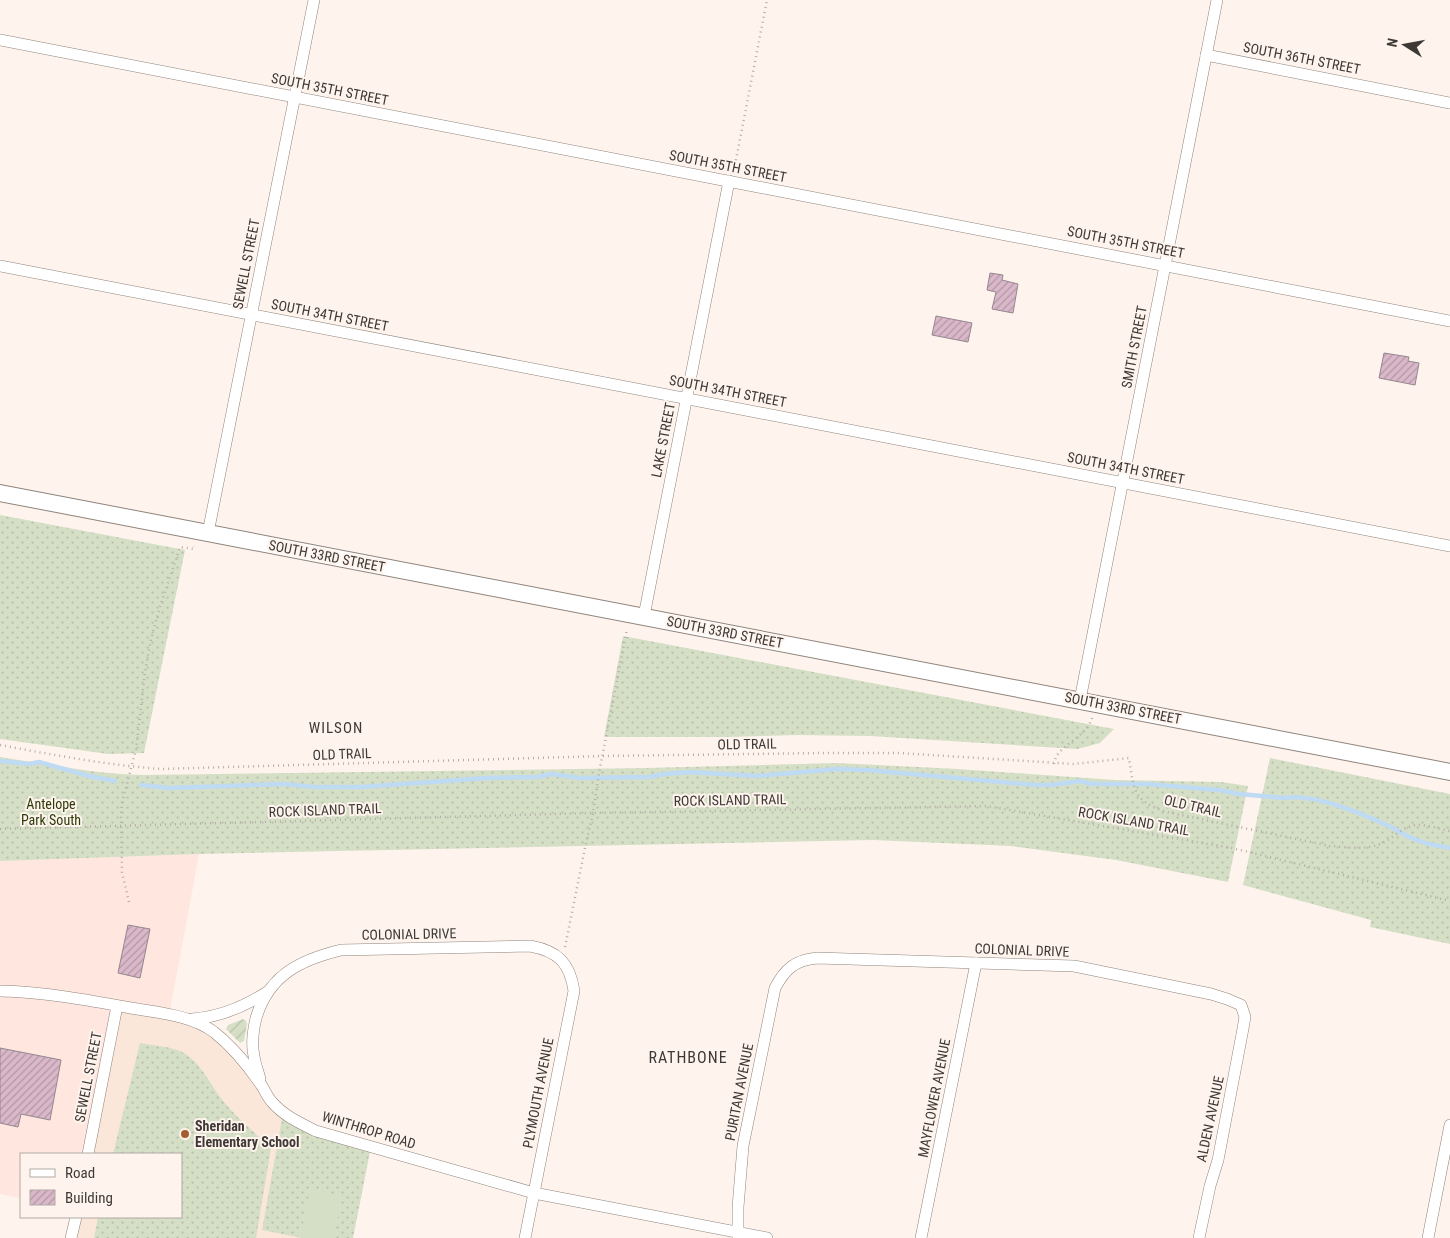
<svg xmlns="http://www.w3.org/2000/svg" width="1450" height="1238" font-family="'Roboto Condensed',sans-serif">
<defs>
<pattern id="grass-dots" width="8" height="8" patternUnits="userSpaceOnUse" patternTransform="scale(1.25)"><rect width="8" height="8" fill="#d5dfc6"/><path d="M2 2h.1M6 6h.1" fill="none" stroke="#b8c0ab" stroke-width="1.8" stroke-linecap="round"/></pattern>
<pattern id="garden-furrows" width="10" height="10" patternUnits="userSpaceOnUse" patternTransform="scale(1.25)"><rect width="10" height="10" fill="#d5dfc6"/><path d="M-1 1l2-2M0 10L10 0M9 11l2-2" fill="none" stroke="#b8c0ab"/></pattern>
<pattern id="building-hatch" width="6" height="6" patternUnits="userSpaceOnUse" patternTransform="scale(1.25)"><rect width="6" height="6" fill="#dab8ca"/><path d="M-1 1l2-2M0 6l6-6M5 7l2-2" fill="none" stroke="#b297a5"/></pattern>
</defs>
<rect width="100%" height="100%" fill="#fef4ed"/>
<polygon fill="#ffe6de" points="199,854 169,1016 88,1154 21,1154 21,1198 0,1194 0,861"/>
<polygon fill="#fae7d9" points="117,1006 169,1016 215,1033 283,1113 302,1238 71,1238 76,1217 181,1217 181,1154 88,1154"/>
<g fill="url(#grass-dots)">
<polygon points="0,515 185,550 144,753 108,754 0,739"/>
<polygon points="623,636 1114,729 1100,743 1078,749 870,736 797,735 728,737 604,737"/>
<path d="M 0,757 C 47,764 95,774 143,775 L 646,768 L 837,763 L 958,769 L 1115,780 L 1221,782 L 1248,786 L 1228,882 L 1116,860 L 1011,846 L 873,840 L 199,854 L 0,861 Z"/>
<polygon points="1270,758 1450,794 1450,944 1370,927 1371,920 1243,885"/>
<path d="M 140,1043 C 153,1046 170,1046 182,1052 C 202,1063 210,1085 224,1102 C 238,1119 255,1133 271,1148 L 256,1238 L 94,1238 L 98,1217 L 181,1217 L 181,1154 L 113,1154 Z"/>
<polygon points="283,1113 371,1147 353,1238 302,1238 262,1230"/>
</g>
<polygon fill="url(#garden-furrows)" points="243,1019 246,1021 247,1024 244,1041 240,1043 226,1029 228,1025"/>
<polygon fill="#d5dfc6" points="310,1189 342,1196 334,1238 300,1238"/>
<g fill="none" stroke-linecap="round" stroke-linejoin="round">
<g stroke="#bfdaf3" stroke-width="4.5">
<polyline points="0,761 29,764 39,762 89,776 115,781"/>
<path d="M 141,785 L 169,788 L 284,784 L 314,787 L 361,787 L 487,778 L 537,777 L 552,774 L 579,778 L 649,777 L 665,774 L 689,772 L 757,776 L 837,769 L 867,770 L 1036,785 L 1051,785 L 1080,781 L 1092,784 L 1147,784 L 1219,790 L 1239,794 L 1285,798 C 1313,793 1363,814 1389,826 C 1399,831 1408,838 1420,841 C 1429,845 1440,846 1450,848"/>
</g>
</g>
<g fill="url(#building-hatch)" stroke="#93878d">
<polygon points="990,273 1003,275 1002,280 1018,284 1013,313 992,309 996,292 987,290"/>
<polygon points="936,316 972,323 968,342 932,335"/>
<polygon points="1384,353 1409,357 1408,361 1419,363 1415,385 1379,378"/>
<polygon points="128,925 150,929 140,978 118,973"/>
<polygon points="0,1048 61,1060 50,1120 21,1114 18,1127 0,1123"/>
</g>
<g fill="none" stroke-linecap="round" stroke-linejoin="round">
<g stroke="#8f847c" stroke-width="12">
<g id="minor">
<polyline points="0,40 1450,321"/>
<polyline points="1206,55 1450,103"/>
<polyline points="0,266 1450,546"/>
<polyline points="208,533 314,0"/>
<polyline points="644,616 729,181"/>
<polyline points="1080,700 1217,0"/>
<path d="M 0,991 C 44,992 88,1000 131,1008 C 159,1013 191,1015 214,1032 C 233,1047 249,1067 262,1086 C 265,1091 268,1098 272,1102 C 284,1116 300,1123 316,1131 L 534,1193 L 767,1238"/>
<path d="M 192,1019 C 220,1017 244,1007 267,992"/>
<path d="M 260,1079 C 258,1071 255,1064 254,1056 C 251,1044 253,1031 256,1018 C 269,975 300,960 341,950 L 530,946 C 558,951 570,963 574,991 L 525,1238"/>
<polyline points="88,1154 117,1006"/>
<polyline points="71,1238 76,1217"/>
<path d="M 738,1238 L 738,1207 L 743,1146 L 775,988 C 785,969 795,960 817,958 L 1074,966 L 1211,994 L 1227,999 L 1241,1005 L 1245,1017 L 1242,1034 L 1218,1160 L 1210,1186 L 1199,1238"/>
<polyline points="921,1238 976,963"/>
<polyline points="1428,1238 1450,1125"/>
</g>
</g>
<g stroke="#8f847c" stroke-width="18">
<polyline id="secondary" points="0,493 1450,772"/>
</g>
<g stroke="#b4aca7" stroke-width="2.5" stroke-dasharray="1 4" stroke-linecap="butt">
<polyline points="734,170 767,0"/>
<path d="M 0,745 C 54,755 107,765 161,769 L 603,756 L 825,753 L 898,753 L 1074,764 L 1129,758 C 1134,791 1133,801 1167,812 L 1330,846 C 1347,847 1368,851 1384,842 C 1394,837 1403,827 1415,825 C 1426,824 1439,829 1450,831"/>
<path d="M 1054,764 C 1055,760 1056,756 1059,753 C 1069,741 1087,734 1092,718"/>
<polyline points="0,829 593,813 986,806 1232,848 1450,901"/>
<polyline points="129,902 122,872 121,816 122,803 136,749 145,672 151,639 160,607 180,547 194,549 194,546"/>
<polyline points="565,947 585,848 593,813 599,773 627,629"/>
</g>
<use href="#minor" stroke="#fff" stroke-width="11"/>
<use href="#secondary" stroke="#fff" stroke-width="16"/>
</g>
<circle fill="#a35e31" stroke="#fef4ed" stroke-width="2" cx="185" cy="1134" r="5"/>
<g text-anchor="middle" stroke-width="4" stroke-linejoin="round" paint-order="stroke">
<g font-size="14" fill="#3e3936" stroke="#fef4ed">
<text transform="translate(1302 58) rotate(11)" y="5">SOUTH 36TH STREET</text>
<text transform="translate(330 89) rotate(11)" y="5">SOUTH 35TH STREET</text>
<text transform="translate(728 166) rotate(11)" y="5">SOUTH 35TH STREET</text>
<text transform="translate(1126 242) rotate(11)" y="5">SOUTH 35TH STREET</text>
<text transform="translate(246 264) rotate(-79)" y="5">SEWELL STREET</text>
<text transform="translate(330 315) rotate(11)" y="5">SOUTH 34TH STREET</text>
<text transform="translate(1134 347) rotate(-79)" y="5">SMITH STREET</text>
<text transform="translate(728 391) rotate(11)" y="5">SOUTH 34TH STREET</text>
<text transform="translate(663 440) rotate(-79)" y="5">LAKE STREET</text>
<text transform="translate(1126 468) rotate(11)" y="5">SOUTH 34TH STREET</text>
<text transform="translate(327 556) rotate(11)" y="5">SOUTH 33RD STREET</text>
<text transform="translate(725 632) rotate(11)" y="5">SOUTH 33RD STREET</text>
<text transform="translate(1123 708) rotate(11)" y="5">SOUTH 33RD STREET</text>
<text transform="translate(747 744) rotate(-1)" y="5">OLD TRAIL</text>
<text transform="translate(342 754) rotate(-2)" y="5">OLD TRAIL</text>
<text transform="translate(730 800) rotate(-1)" y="5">ROCK ISLAND TRAIL</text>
<text transform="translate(1193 806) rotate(13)" y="5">OLD TRAIL</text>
<text transform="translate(325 810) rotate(-2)" y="5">ROCK ISLAND TRAIL</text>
<text transform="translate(1134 821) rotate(10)" y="5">ROCK ISLAND TRAIL</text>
<text transform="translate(409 934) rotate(-1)" y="5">COLONIAL DRIVE</text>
<text transform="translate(1022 950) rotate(2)" y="5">COLONIAL DRIVE</text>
<text transform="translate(88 1077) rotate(-79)" y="5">SEWELL STREET</text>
<text transform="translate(739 1092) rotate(-79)" y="5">PURITAN AVENUE</text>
<text transform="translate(538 1093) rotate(-79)" y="5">PLYMOUTH AVENUE</text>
<text transform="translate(934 1098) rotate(-79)" y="5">MAYFLOWER AVENUE</text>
<text transform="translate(1210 1119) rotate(-78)" y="5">ALDEN AVENUE</text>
<text transform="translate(369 1130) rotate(17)" y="5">WINTHROP ROAD</text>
</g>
<g font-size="14" fill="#2c3c09" stroke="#fef4ed">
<text x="51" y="809">Antelope<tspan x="51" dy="16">Park South</tspan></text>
</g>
<g font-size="14" font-weight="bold" fill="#3e3936" stroke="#fef4ed" text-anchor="start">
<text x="195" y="1131">Sheridan<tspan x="195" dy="16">Elementary School</tspan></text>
</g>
<g font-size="15" letter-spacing="1" fill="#3e3936" stroke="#fef4ed">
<text x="336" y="733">WILSON</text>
</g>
<g font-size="16" letter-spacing="1" fill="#3e3936" stroke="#fef4ed">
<text x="688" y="1063">RATHBONE</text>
</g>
</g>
<rect x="20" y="1153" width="162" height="65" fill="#fef4ed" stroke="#b1a9a4"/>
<rect x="30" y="1169" width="25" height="8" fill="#ffffff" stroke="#b1a9a4"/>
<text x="65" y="1178" font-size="15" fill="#3e3936">Road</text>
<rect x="30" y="1190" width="25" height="15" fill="url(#building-hatch)" stroke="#b1a9a4"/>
<text x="65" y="1203" font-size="15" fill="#3e3936">Building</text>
<g transform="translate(1405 45) rotate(281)" stroke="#fef4ed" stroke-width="4" paint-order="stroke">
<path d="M0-4L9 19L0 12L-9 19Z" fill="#3e3936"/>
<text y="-8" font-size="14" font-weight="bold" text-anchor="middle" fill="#3e3936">N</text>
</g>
</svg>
